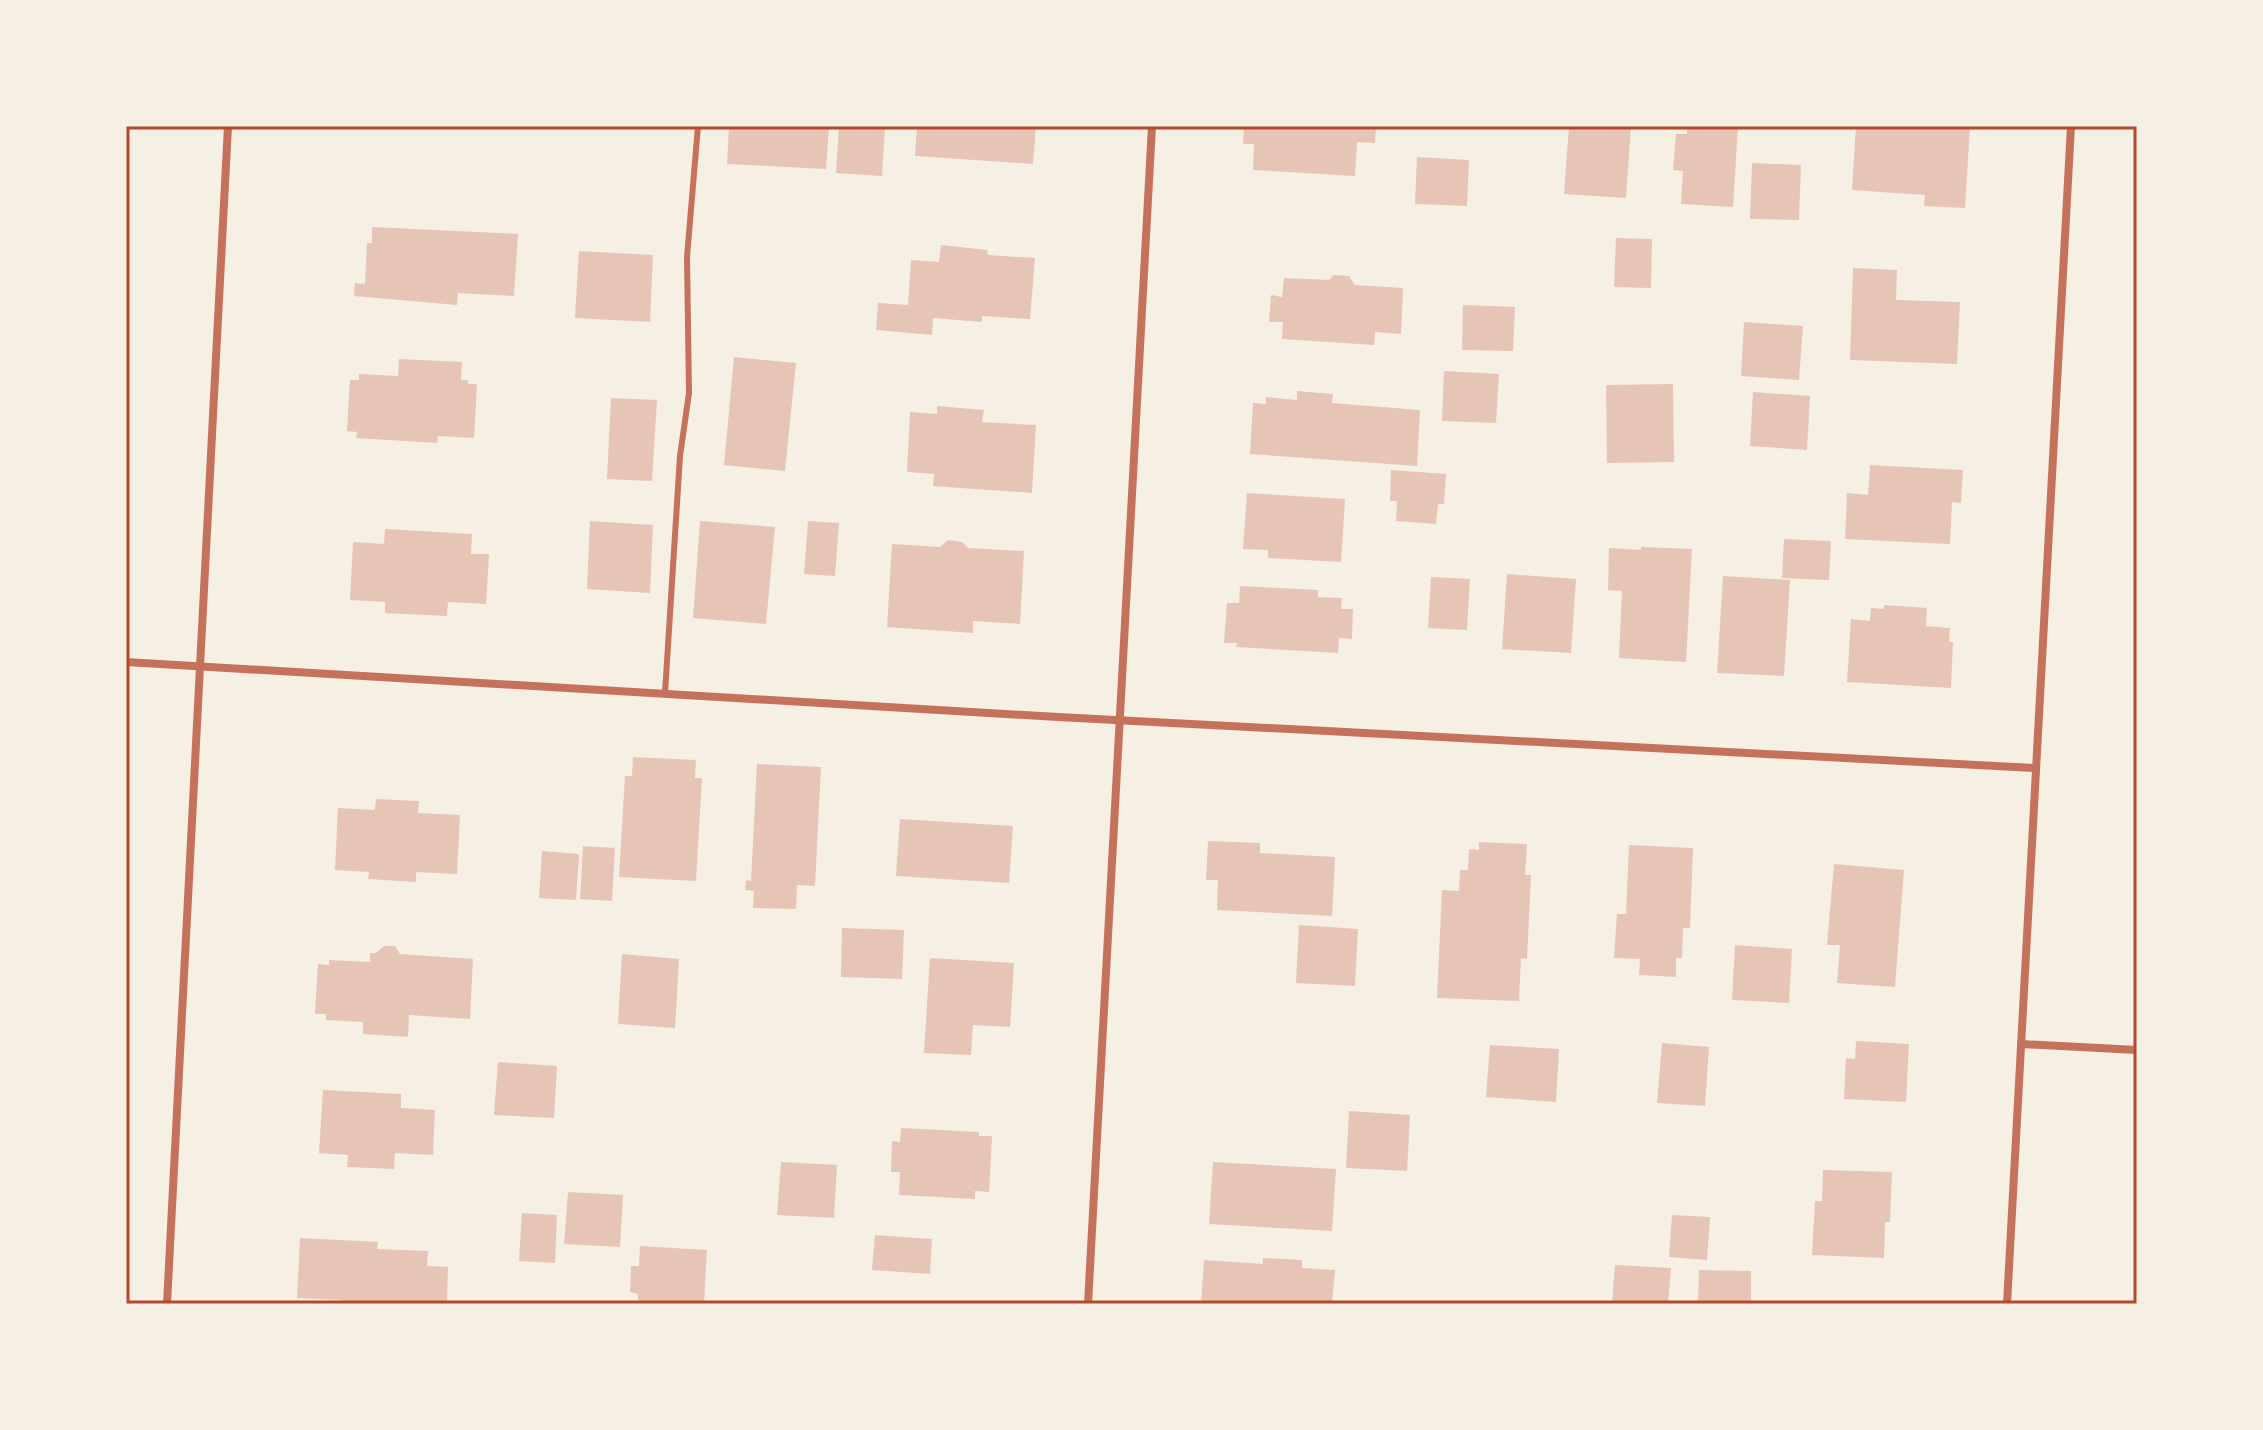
<svg xmlns="http://www.w3.org/2000/svg" width="2263" height="1430" font-family="'Fira Sans Condensed',sans-serif">
<rect width="100%" height="100%" fill="#f6efe4"/>
<g fill="#e6c5b7">
<polygon points="729,126 829,126 826,169 727,164"/>
<polygon points="839,126 885,126 882,176 836,173"/>
<polygon points="917,126 1036,126 1033,164 915,156"/>
<polygon points="1244,126 1376,126 1375,143 1357,142 1355,176 1253,170 1254,144 1243,144"/>
<polygon points="1569,126 1631,126 1626,198 1564,194"/>
<polygon points="1687,126 1738,126 1733,207 1681,204 1683,171 1673,170 1676,134 1687,134"/>
<polygon points="1856,126 1970,126 1965,208 1924,206 1925,195 1852,190"/>
<polygon points="1417,157 1469,160 1467,206 1415,204"/>
<polygon points="1752,163 1801,165 1799,220 1750,219"/>
<polygon points="372,227 518,234 514,296 458,293 457,305 354,296 355,283 365,284 367,243 372,243"/>
<polygon points="1616,238 1652,239 1651,288 1614,287"/>
<polygon points="941,245 987,250 988,255 1035,258 1030,319 982,316 982,322 933,318 932,335 876,330 878,303 908,305 911,260 939,262"/>
<polygon points="579,251 653,255 650,322 575,318"/>
<polygon points="1853,268 1897,270 1896,300 1960,302 1957,364 1850,360"/>
<polygon points="1334,275 1349,276 1355,285 1403,288 1401,334 1375,332 1374,345 1282,339 1283,322 1269,322 1271,295 1282,297 1284,278 1329,280"/>
<polygon points="1463,305 1515,307 1513,351 1462,350"/>
<polygon points="1744,322 1803,326 1799,380 1741,376"/>
<polygon points="734,357 796,363 785,471 724,465"/>
<polygon points="399,359 462,362 461,380 468,380 468,384 477,384 474,438 438,436 437,443 356,438 357,432 347,431 350,380 359,380 359,374 398,376"/>
<polygon points="1444,371 1499,374 1496,423 1442,421"/>
<polygon points="1673,384 1674,462 1607,463 1606,385"/>
<polygon points="1297,391 1333,394 1332,403 1420,410 1417,466 1250,454 1253,403 1266,404 1266,397 1297,400"/>
<polygon points="1753,392 1810,396 1807,450 1750,446"/>
<polygon points="611,398 657,400 652,481 607,479"/>
<polygon points="937,406 984,410 982,422 1036,425 1032,493 933,486 934,474 907,472 910,412 937,414"/>
<polygon points="1870,465 1963,470 1961,503 1952,502 1950,544 1845,539 1847,493 1868,495"/>
<polygon points="1391,470 1446,474 1444,504 1438,504 1436,524 1396,521 1397,501 1390,501"/>
<polygon points="1247,493 1345,499 1341,562 1268,558 1268,550 1243,549"/>
<polygon points="590,521 653,525 650,593 587,589"/>
<polygon points="700,521 775,527 766,624 693,618"/>
<polygon points="808,521 839,523 835,576 804,574"/>
<polygon points="385,529 472,534 471,554 489,554 486,604 448,602 447,616 385,613 385,602 350,600 353,542 384,544"/>
<polygon points="1784,539 1831,541 1829,580 1782,578"/>
<polygon points="948,540 962,542 968,548 1024,551 1020,624 973,621 973,633 887,627 892,544 940,547"/>
<polygon points="1641,547 1692,549 1686,662 1619,658 1622,591 1608,590 1609,548 1641,550"/>
<polygon points="1507,574 1576,579 1571,653 1502,649"/>
<polygon points="1723,576 1790,580 1784,676 1717,673"/>
<polygon points="1431,577 1470,579 1467,630 1428,628"/>
<polygon points="1240,586 1318,590 1318,597 1342,598 1341,609 1353,609 1352,639 1339,638 1338,653 1236,647 1237,643 1224,643 1227,603 1239,603"/>
<polygon points="1884,605 1927,608 1926,626 1950,628 1949,642 1953,642 1951,688 1847,682 1851,619 1870,621 1871,608 1884,609"/>
<polygon points="633,757 696,760 695,778 702,778 696,881 619,877 625,776 632,776"/>
<polygon points="757,764 821,767 815,886 797,885 796,909 753,908 754,891 745,890 746,880 751,881"/>
<polygon points="376,799 419,801 418,813 460,815 457,874 416,872 416,882 368,879 369,872 335,870 338,808 375,810"/>
<polygon points="900,819 1013,826 1009,883 896,876"/>
<polygon points="1208,841 1260,843 1260,853 1335,857 1332,916 1217,910 1218,880 1206,880"/>
<polygon points="1479,842 1527,844 1525,875 1531,875 1527,959 1521,958 1519,1001 1437,998 1442,890 1459,891 1460,870 1468,870 1469,849 1479,850"/>
<polygon points="1629,845 1693,848 1690,928 1683,928 1682,958 1676,958 1676,977 1639,975 1640,959 1614,958 1617,914 1626,914"/>
<polygon points="583,846 615,848 612,901 580,899"/>
<polygon points="542,851 579,854 576,900 539,898"/>
<polygon points="1834,864 1904,870 1895,987 1837,983 1840,945 1827,945"/>
<polygon points="1299,925 1358,929 1355,986 1296,983"/>
<polygon points="842,928 904,930 902,979 841,977"/>
<polygon points="1735,945 1792,949 1789,1003 1732,1000"/>
<polygon points="384,946 395,946 400,954 473,959 470,1019 409,1015 408,1037 363,1034 363,1022 326,1020 326,1014 315,1014 318,964 329,965 329,960 370,962 370,953 376,953"/>
<polygon points="622,954 679,959 675,1028 618,1024"/>
<polygon points="930,958 1014,963 1010,1027 973,1025 971,1055 924,1053"/>
<polygon points="1856,1041 1909,1044 1906,1102 1844,1099 1846,1058 1855,1059"/>
<polygon points="1662,1043 1709,1047 1705,1106 1657,1103"/>
<polygon points="1490,1045 1559,1049 1556,1102 1486,1097"/>
<polygon points="498,1062 557,1066 554,1118 494,1115"/>
<polygon points="323,1090 401,1094 401,1108 435,1110 433,1155 395,1153 394,1169 347,1167 348,1155 319,1153"/>
<polygon points="1349,1111 1410,1115 1407,1171 1346,1168"/>
<polygon points="901,1128 979,1132 979,1136 992,1136 989,1192 975,1191 975,1199 899,1195 900,1172 891,1172 892,1141 900,1142"/>
<polygon points="781,1162 837,1165 834,1218 777,1215"/>
<polygon points="1213,1162 1336,1169 1332,1231 1209,1224"/>
<polygon points="1823,1170 1892,1172 1890,1222 1885,1222 1884,1258 1812,1255 1815,1201 1822,1201"/>
<polygon points="568,1192 623,1195 620,1247 564,1244"/>
<polygon points="522,1213 557,1215 555,1263 519,1261"/>
<polygon points="1672,1215 1710,1217 1707,1260 1669,1257"/>
<polygon points="875,1235 932,1239 930,1274 872,1270"/>
<polygon points="300,1238 378,1242 377,1249 428,1251 427,1266 448,1267 447,1304 343,1304 343,1300 297,1298"/>
<polygon points="640,1246 707,1250 704,1304 638,1304 638,1294 630,1292 631,1266 639,1266"/>
<polygon points="1263,1258 1302,1260 1302,1268 1335,1270 1332,1304 1201,1304 1204,1260 1263,1264"/>
<polygon points="1615,1265 1671,1268 1668,1304 1612,1304"/>
<polygon points="1699,1270 1751,1271 1751,1304 1698,1304"/>
</g>
<g fill="none" stroke-linecap="round" stroke-linejoin="round">
<polyline stroke="#c5725c" stroke-width="6" points="665,693 680,456 689,393 687,257 698,126"/>
<g stroke="#c5725c" stroke-width="8">
<polyline points="126,662 1058,717 2036,768"/>
<polyline points="2021,1044 2137,1050"/>
<polyline points="167,1304 228,126"/>
<polyline points="1088,1304 1152,126"/>
<polyline points="2007,1304 2071,126"/>
</g>
</g>
<rect width="2263" height="1430" fill="none" stroke="#f6efe4" stroke-width="256"/>
<rect x="128" y="128" width="2007" height="1174" fill="none" stroke="#b5482f" stroke-width="3"/>
</svg>
